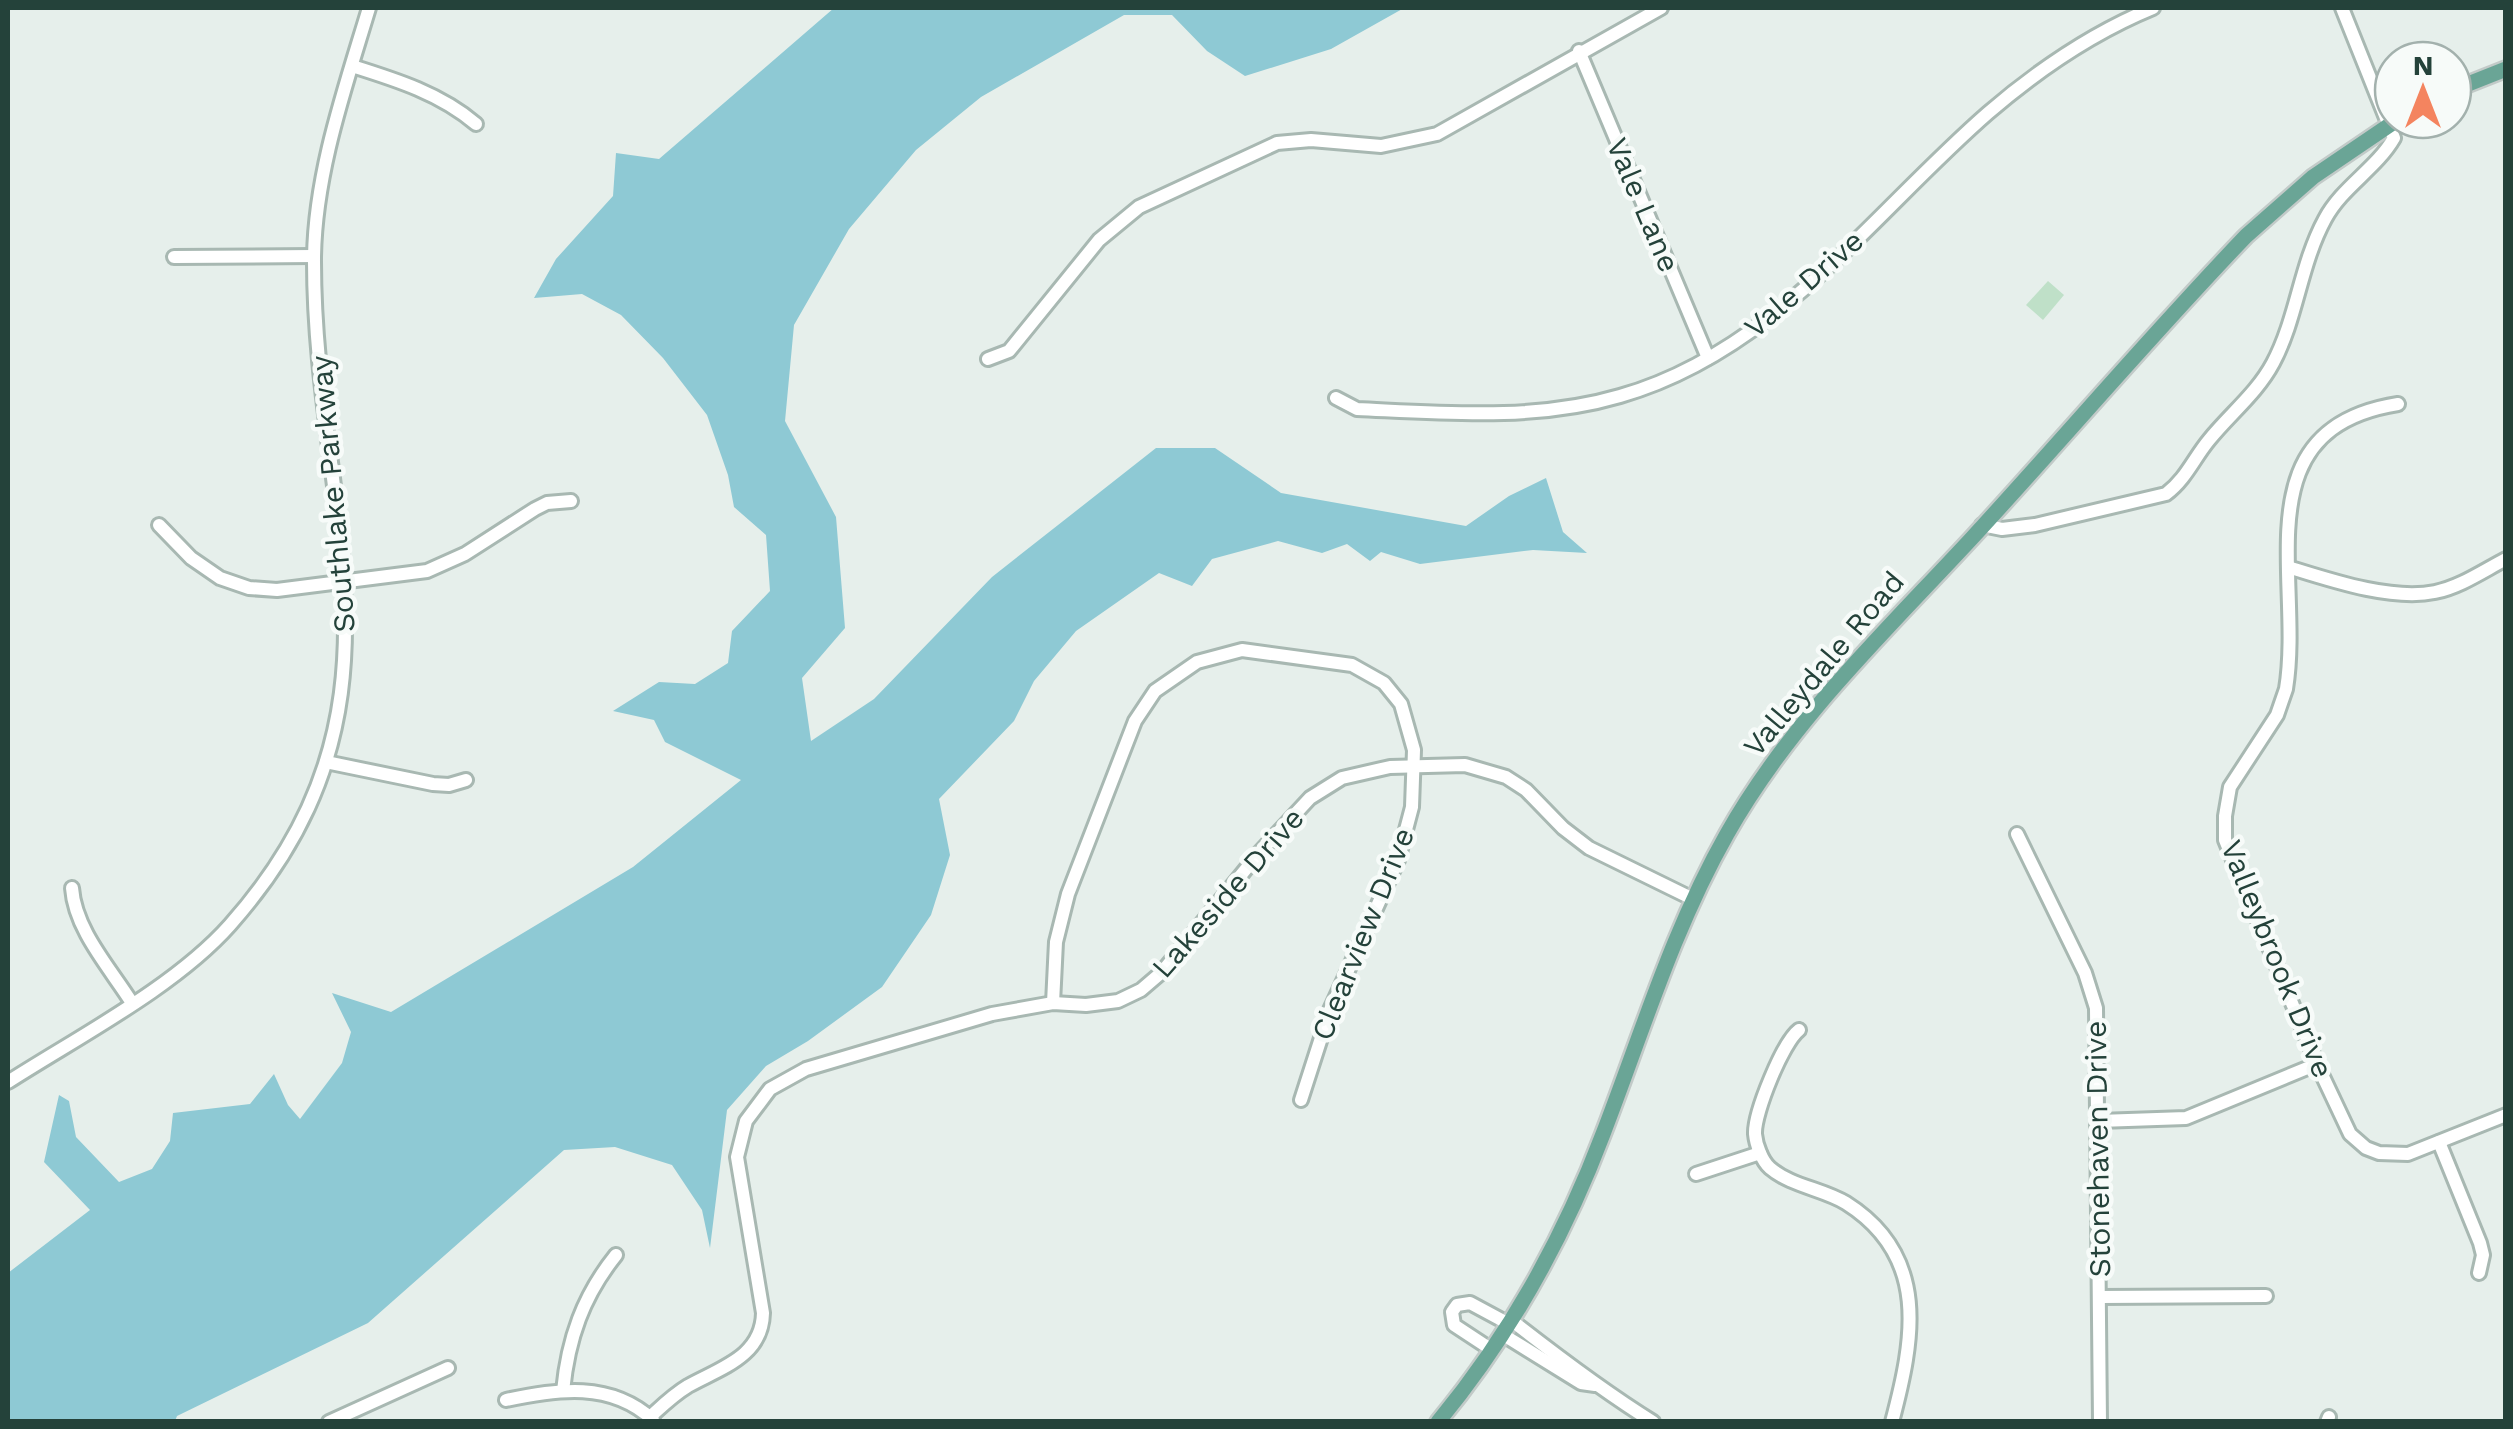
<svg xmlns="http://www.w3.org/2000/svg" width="2513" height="1429" font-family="'Work Sans',sans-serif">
<rect width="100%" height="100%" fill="#e6efeb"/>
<polygon fill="#bfe0c8" points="2048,281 2064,295 2043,320 2026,305"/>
<polygon fill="#8ec9d4" points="834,8 1404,8 1331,49 1245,76 1207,51 1172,15 1124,15 981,97 916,150 849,229 794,325 785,421 836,517 845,628 802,678 811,741 874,699 992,577 1156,448 1215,448 1281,493 1466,526 1509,496 1546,478 1563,532 1587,553 1533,550 1420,564 1381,552 1370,561 1347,544 1322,553 1278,541 1249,549 1212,559 1192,586 1159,573 1076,631 1034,681 1014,721 939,799 950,855 931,915 882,987 808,1041 766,1066 727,1110 710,1248 702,1210 672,1165 615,1147 564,1150 368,1323 177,1416 175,1421 8,1421 8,1273 90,1210 44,1162 59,1095 69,1101 76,1137 119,1182 152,1169 170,1141 173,1113 250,1104 274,1074 288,1105 300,1119 342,1063 351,1032 332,993 391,1012 633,867 741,780 665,742 654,720 613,711 659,682 695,684 728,663 732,631 770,591 766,535 734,507 728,475 707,415 663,358 621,315 582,294 534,298 556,259 613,196 616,153 659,159"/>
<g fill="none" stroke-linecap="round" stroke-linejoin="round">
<g stroke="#a8b8b2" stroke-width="18">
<g id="minor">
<polyline points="1579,51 1708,358"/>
<path d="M 352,66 C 397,80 441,94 476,124"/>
<polyline points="174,257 314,256"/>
<polyline points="988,359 1009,351 1099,240 1139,207 1277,143 1311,140 1381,146 1437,134 1661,8"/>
<path d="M 1336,398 L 1357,409 C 1445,413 1535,421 1620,396 C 1775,352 1872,214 1988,113 C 2038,70 2092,33 2153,8"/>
<path d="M 2398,404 C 2240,429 2304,578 2286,689 L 2277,715 L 2230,787 L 2225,816 L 2225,840 L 2317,1064 L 2350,1134 L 2366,1148 L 2379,1153 L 2408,1154 L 2506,1115"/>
<polyline points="159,525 191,558 220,578 249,588 277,590 427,571 465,554 535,509 547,503 571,501"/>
<path d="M 1982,525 L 2002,529 L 2035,525 L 2166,494 C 2186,479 2194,458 2209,440 C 2230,414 2257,393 2273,363 C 2297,318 2300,265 2325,219 C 2342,187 2376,169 2394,138 L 2342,8"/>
<path d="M 2288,567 C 2330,580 2392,601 2435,592 C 2460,587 2483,571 2506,559"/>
<polyline points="326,762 433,784 449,785 466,780"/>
<polyline points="2017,834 2085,973 2096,1008 2100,1422"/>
<path d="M 72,888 C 75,930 110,968 132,1003"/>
<polyline points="1053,1003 1056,942 1068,894 1135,721 1155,691 1197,662 1242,650 1352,665 1384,683 1401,704 1414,750 1412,807 1398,860 1330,1010 1301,1100"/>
<path d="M 1799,1030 C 1783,1042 1754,1113 1755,1134 C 1756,1145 1762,1161 1770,1168 C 1791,1186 1823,1189 1846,1203 C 1930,1256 1914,1339 1892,1422"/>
<path d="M 8,1082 C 78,1037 175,987 230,925 C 425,705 313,511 314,258 C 315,173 345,88 369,8"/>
<polyline points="2099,1121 2186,1118 2317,1064"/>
<polyline points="2439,1142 2480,1243 2483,1255 2479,1273"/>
<polyline points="1696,1174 1760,1153"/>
<polyline points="2100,1297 2266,1296"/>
<path d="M 1511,1320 C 1557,1356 1603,1391 1653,1422"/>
<polyline points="1502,1334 1581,1383 1595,1385"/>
<polyline points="1492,1350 1454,1325 1452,1312 1457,1305 1470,1303 1509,1324"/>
<path d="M 563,1391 C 568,1339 583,1296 616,1255"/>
<path d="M 506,1400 C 557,1389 611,1381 653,1420"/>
<path d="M 650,1417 C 662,1406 673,1395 688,1386 C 720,1368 762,1357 763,1313 L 737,1157 L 746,1121 L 770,1089 L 806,1069 L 992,1014 L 1053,1003 L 1086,1005 L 1118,1001 L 1141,990 L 1162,972 L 1259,853 L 1310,798 L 1342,778 L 1390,767 L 1465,765 L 1506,777 L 1526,790 L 1563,828 L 1589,848 L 1693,899"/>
<polyline points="329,1422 448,1368"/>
<polyline points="2327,1422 2329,1417"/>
</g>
</g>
<g stroke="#c2cac8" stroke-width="20">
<g id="major">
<polyline points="2453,90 2506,69"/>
<path d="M 1438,1422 C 1509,1336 1564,1237 1603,1134 C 1642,1033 1673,929 1727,834 C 1790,722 1885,632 1972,538 C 2064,438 2152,334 2246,236 L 2313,177 L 2397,120"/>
</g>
</g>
<use href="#minor" stroke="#fff" stroke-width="12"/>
<use href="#major" stroke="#6aa596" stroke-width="15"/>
</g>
<g text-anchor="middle" stroke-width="9" stroke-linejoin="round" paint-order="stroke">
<g font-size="30" fill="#24423a" stroke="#f7fbf9">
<text transform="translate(1643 205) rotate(67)" y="10">Vale Lane</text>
<text transform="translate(1804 284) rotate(-41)" y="10">Vale Drive</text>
<text transform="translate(333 494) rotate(-95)" y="10">Southlake Parkway</text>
<text transform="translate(1824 664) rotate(-50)" y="10">Valleydale Road</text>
<text transform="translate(1228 893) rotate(-49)" y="10">Lakeside Drive</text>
<text transform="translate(1363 934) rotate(-68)" y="10">Clearview Drive</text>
<text transform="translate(2277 959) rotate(68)" y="10">Valleybrook Drive</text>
<text transform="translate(2098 1149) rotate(-91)" y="10">Stonehaven Drive</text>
</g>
</g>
<rect width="2513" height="1429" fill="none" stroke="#24423a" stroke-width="20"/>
<g transform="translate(2423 90)"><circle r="48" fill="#f7fbf9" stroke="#a3b1ad" stroke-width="2.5"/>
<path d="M0-8L18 38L0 25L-18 38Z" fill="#f4845f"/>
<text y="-15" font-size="28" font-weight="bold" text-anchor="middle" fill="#24423a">N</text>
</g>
</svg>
